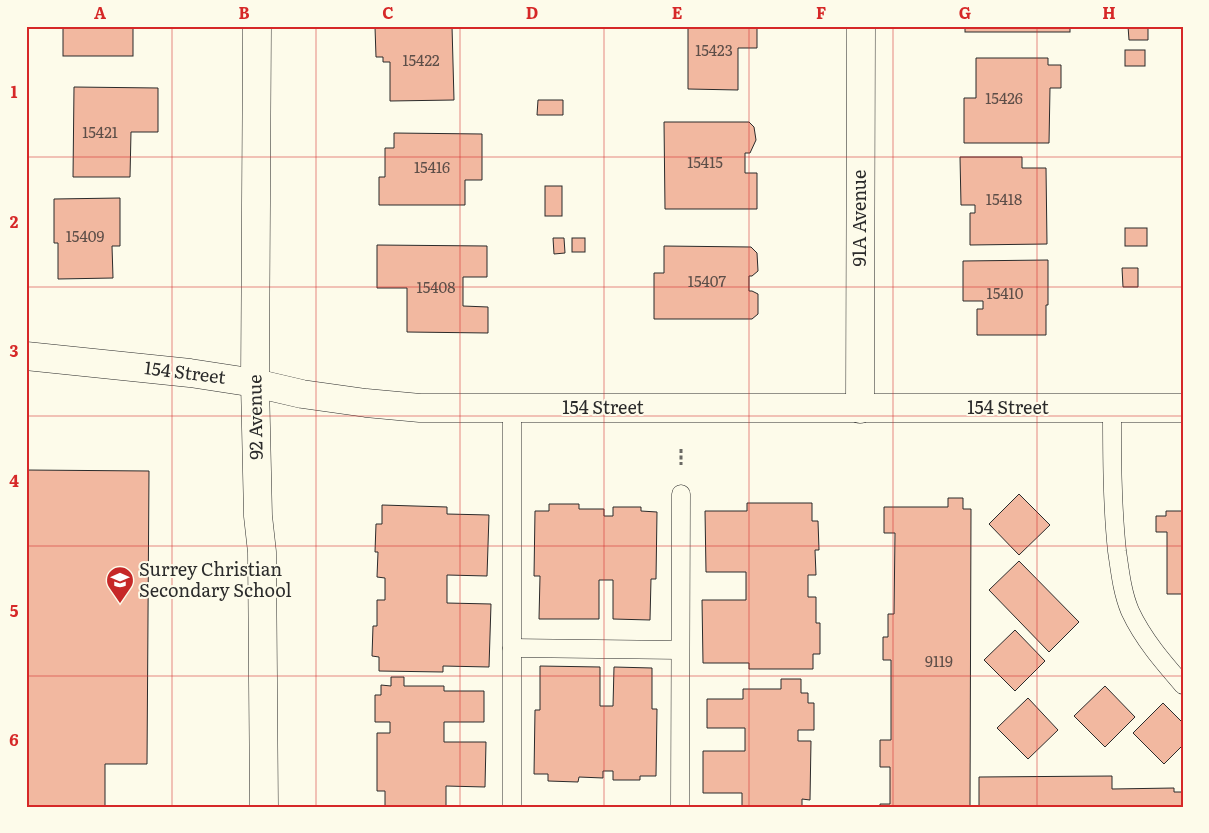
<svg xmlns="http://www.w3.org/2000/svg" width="1209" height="833" font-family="Literata,serif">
<rect width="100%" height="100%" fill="#fdfbea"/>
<g fill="#f2b8a0" stroke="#2b2b2b">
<rect x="63" y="26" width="70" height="30"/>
<polygon points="452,26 454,100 390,101 390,62 383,62 383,57 376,57 375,27"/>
<polygon points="688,26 757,26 757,48 738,48 738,90 688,89"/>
<rect x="965" y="26" width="105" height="6"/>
<polygon points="1128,26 1148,26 1148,40 1129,40"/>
<rect x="1125" y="50" width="20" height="16"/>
<polygon points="976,58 1048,58 1048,65 1061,65 1061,88 1050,88 1049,143 964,143 964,98 976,98"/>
<polygon points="74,87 158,88 158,132 131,132 130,177 73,177"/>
<polygon points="538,100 563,100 563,115 537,115"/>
<polygon points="664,122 749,122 754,127 756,140 750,153 745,153 745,173 757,173 757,209 665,209"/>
<polygon points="394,133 482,134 482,180 465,180 465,205 379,205 379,177 385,177 385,148 394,148"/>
<polygon points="960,157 1022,157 1022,168 1046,168 1047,244 970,245 970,213 975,213 975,205 961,205"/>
<rect x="545" y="186" width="17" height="30"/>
<polygon points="120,198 120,246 112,246 113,278 58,279 58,243 54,243 54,199"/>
<rect x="1125" y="228" width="22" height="18"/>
<polygon points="553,238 564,238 565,253 554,254"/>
<rect x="572" y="238" width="13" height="14"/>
<polygon points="377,245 487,246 487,277 463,277 463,306 488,307 488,333 407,332 407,288 377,288"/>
<polygon points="664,246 751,247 757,253 758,271 752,276 749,276 749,291 752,291 758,294 758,314 752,319 654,319 654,273 664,273"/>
<polygon points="1048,260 1048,305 1046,305 1046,335 977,335 977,309 983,309 983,301 963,301 963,261"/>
<polygon points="1122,268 1138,268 1138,287 1123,287"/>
<polygon points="26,470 149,471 147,764 105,764 105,807 26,807"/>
<polygon points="1019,494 1050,525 1019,555 989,524"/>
<polygon points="948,498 963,498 963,509 971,509 970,807 880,807 880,804 890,804 890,767 880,767 880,740 891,740 891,660 883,660 883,637 888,637 888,614 894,614 895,533 884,533 884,507 948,507"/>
<polygon points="747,503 812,503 812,521 818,521 819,550 815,550 816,575 808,575 808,597 816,597 816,623 820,623 820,654 813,654 813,669 749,669 749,663 703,663 702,600 746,600 746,572 706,572 705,511 747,511"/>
<polygon points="549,504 579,504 579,509 604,509 604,516 613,516 613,507 641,507 641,511 657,512 656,579 651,579 650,620 613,619 613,580 599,580 599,619 539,619 540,576 534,576 535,511 549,511"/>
<polygon points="382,505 447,507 447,514 489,515 487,576 447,575 447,603 491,604 489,667 443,666 443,672 379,671 379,657 372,656 373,626 377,626 377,600 385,600 385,578 377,577 378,552 375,552 376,524 382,524"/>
<polygon points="1166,511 1183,511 1183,594 1167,594 1167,532 1156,532 1156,516 1166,516"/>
<polygon points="1019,561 1079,622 1049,652 989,590"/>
<polygon points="1015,630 1045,661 1015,691 984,660"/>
<polygon points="540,666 600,667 600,706 613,706 614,667 652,668 652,709 657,709 656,776 640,776 640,780 613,780 613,771 603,771 603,778 579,777 578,782 548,781 548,774 534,774 535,710 540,710"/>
<polygon points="391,677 404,677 404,686 444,686 444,691 484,691 484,722 444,722 444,742 486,742 485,787 446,786 446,807 385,807 385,791 377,791 377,733 390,733 390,722 375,722 375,695 381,695 381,685 391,686"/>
<polygon points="781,679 801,679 801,693 808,693 808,703 814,703 814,730 798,730 798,741 811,741 810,800 802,799 802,807 742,807 742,793 703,793 703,751 745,751 745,728 707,728 707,699 743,699 743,689 781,689"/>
<polygon points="1105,686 1135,717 1105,747 1074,716"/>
<polygon points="1028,698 1058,730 1028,759 997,728"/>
<polygon points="1163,703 1183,723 1183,745 1164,764 1133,733"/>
<polygon points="1112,776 1112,789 1174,788 1174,792 1183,792 1183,807 979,807 979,777"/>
</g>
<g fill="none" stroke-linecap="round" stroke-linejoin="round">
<g stroke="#2b2b2b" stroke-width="19">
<g id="lane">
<path d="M 1112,407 C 1112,455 1112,504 1117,551 C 1120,571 1122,592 1130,611 C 1143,639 1163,662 1183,685"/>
<polyline points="512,408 512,807"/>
<polyline points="512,648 680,650"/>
<polyline points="680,807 681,494"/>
</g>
</g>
<g stroke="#2b2b2b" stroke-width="29">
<g id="street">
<polyline points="26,356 190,373 255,383 302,394 366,403 420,408 1183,408"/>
<polyline points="860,409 861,26"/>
</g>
</g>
<g stroke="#2b2b2b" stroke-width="29">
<polyline id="secondary" points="257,26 255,383 258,516 262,552 264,807"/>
</g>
<polyline stroke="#6a6964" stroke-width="3" stroke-dasharray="4 2.5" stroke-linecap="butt" points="681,449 681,465"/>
<use href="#lane" stroke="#fdfbea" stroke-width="18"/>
<use href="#street" stroke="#fdfbea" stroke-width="28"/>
<use href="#secondary" stroke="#fdfbea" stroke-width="28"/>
</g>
<path fill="none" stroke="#d62828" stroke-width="1" stroke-opacity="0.55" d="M 172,26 L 172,807M 316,26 L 316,807M 460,26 L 460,807M 604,26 L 604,807M 749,26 L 749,807M 893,26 L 893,807M 1037,26 L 1037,807M 26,157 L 1183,157M 26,287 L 1183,287M 26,416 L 1183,416M 26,546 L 1183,546M 26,676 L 1183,676"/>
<defs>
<g id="school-pin" transform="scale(1.4375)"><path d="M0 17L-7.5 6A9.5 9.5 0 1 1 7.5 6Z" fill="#c62828" stroke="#fdfbea"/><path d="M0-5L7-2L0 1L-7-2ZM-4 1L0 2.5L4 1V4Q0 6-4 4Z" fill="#fff"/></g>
</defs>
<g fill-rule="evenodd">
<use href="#school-pin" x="120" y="580"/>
</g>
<g text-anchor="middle" stroke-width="4" stroke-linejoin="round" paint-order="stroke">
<g font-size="15" fill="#5d4e48">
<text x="714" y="56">15423</text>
<text x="421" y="66">15422</text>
<text x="1004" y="104">15426</text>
<text x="100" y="138">15421</text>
<text x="705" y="168">15415</text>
<text x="432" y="173">15416</text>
<text x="1004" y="205">15418</text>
<text x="85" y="242">15409</text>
<text x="707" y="287">15407</text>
<text x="436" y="293">15408</text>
<text x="1005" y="299">15410</text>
<text x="939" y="667">9119</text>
</g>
<g font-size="18" fill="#2b2b2b" stroke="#fdfbea">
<text transform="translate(860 218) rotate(-90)" y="6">91A Avenue</text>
<text transform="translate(185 373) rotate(7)" y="6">154 Street</text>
<text x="603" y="414">154 Street</text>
<text x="1008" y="414">154 Street</text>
<text transform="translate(256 417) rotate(-91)" y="6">92 Avenue</text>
</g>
<g font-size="18" fill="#2b2b2b" stroke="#fdfbea" text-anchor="start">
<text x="139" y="576">Surrey Christian<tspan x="139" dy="21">Secondary School</tspan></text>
</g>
</g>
<rect width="1209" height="833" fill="none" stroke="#fdfbea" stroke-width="55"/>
<rect x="28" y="28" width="1154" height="778" fill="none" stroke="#d62828" stroke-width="2"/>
<g font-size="16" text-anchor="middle" font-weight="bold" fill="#d62828">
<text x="100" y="19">A</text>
<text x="244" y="19">B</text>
<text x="388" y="19">C</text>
<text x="532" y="19">D</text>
<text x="677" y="19">E</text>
<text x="821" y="19">F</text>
<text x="965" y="19">G</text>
<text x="1109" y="19">H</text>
<text x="14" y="98">1</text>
<text x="14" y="228">2</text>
<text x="14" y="357">3</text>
<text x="14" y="487">4</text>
<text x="14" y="617">5</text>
<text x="14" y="746">6</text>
</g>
</svg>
